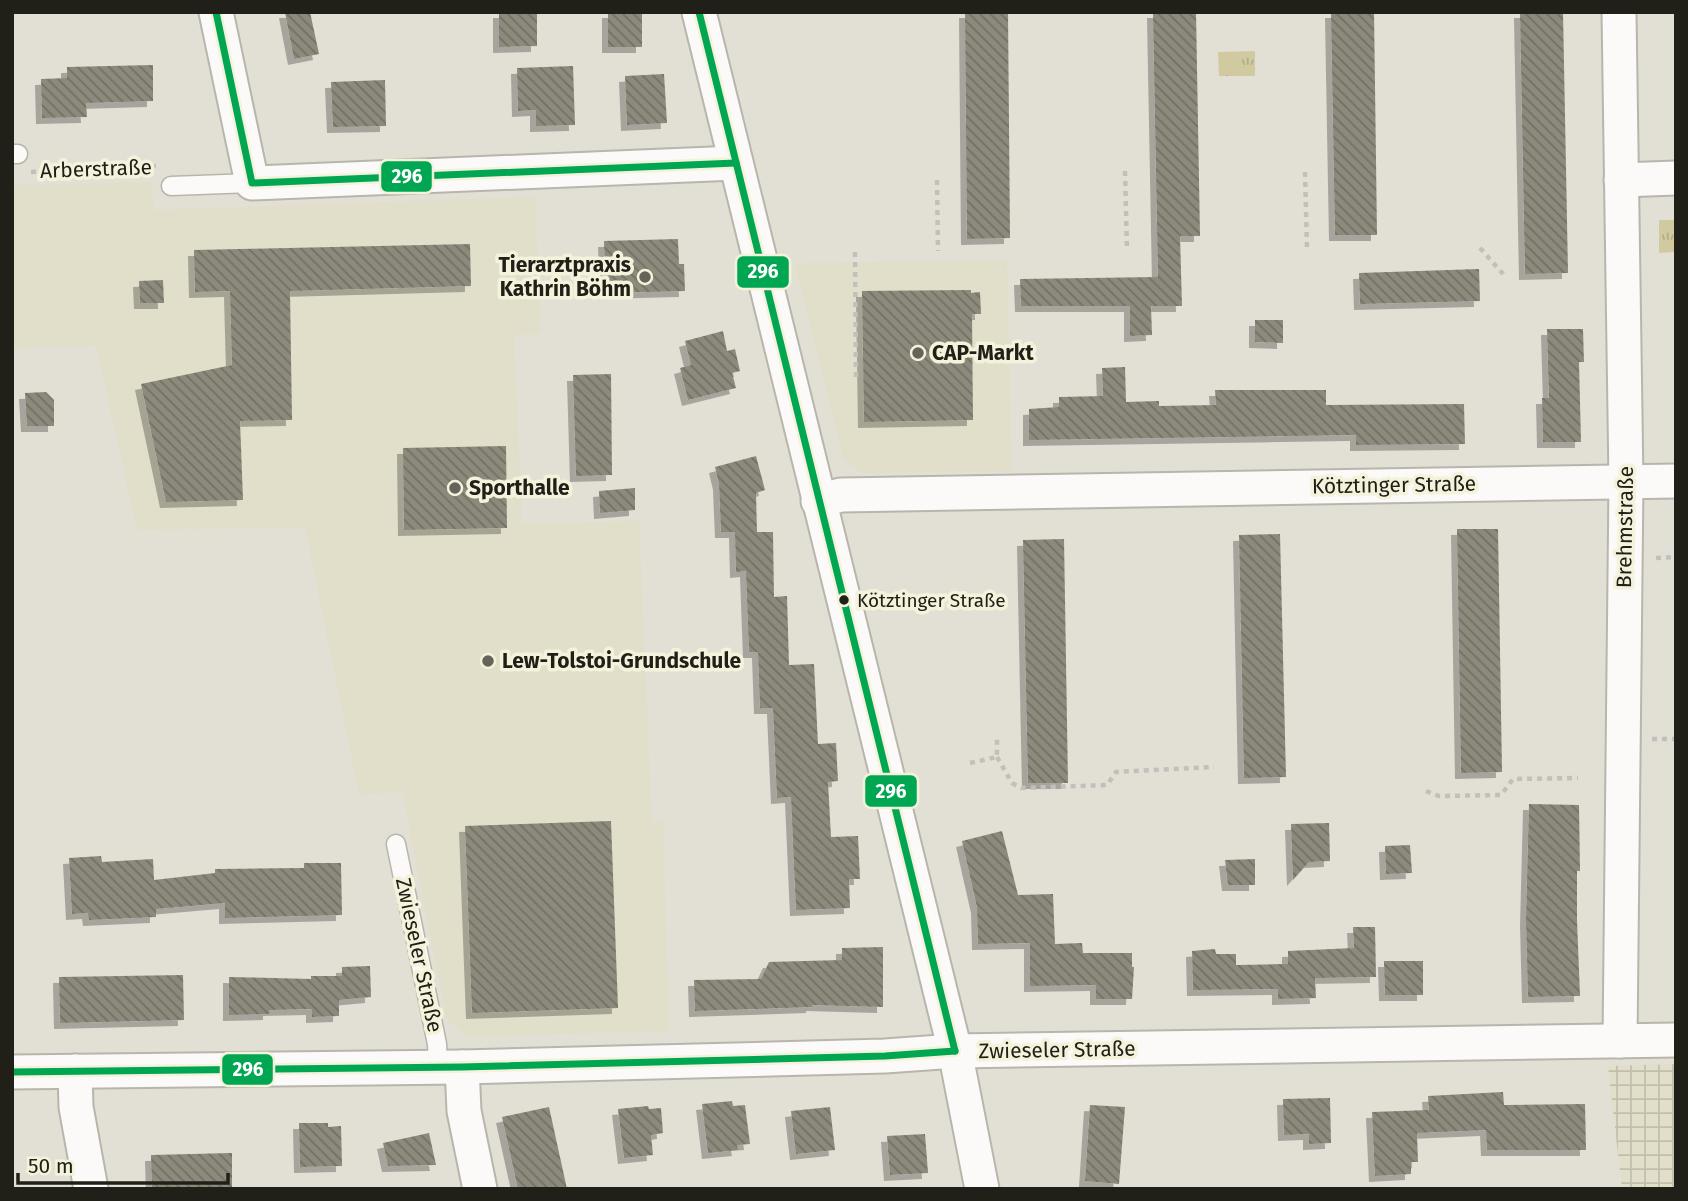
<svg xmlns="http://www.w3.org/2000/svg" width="1688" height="1201" font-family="'Fira Sans',sans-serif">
<defs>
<pattern id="industrial-grid" width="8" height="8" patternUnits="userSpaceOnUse" patternTransform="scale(1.75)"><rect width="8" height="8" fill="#e1dec9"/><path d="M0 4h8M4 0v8" fill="none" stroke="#c1beac"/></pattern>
<pattern id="grass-tufts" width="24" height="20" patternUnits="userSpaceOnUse" patternTransform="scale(1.75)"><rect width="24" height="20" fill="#d1caa1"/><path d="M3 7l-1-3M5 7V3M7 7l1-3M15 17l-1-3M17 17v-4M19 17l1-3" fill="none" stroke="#b3ad8a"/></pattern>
<pattern id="building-back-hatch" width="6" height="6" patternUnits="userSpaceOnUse" patternTransform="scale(1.75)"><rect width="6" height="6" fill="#8c8a7b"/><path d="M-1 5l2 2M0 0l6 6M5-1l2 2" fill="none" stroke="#727064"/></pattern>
<filter id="shadow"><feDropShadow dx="-6" dy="6" stdDeviation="0" flood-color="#0004"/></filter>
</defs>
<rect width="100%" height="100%" fill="#e2e0d5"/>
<g fill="#e1dec9">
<polygon points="151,182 154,210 535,197 541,334 514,335 522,524 639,521 652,822 663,821 669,1031 468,1037 447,1020 402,791 359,795 305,527 137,530 96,346 12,348 12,185"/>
<polygon points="1007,260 1012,471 863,473 843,458 794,263"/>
</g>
<polygon fill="url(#industrial-grid)" points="1676,1064 1676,1189 1622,1189 1608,1066"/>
<g fill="url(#grass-tufts)">
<polygon points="1255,51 1255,76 1219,76 1218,52"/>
<polygon points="1659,220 1676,220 1676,252 1659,253"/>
</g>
<g fill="url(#building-back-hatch)" filter="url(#shadow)">
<polygon points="285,12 310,12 319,54 294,59"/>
<polygon points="499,12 537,12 537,46 499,47"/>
<rect x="608" y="12" width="34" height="35"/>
<polygon points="965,12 1008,12 1010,238 967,239"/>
<polygon points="1153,12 1196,12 1200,236 1180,236 1182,306 1151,306 1152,335 1130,336 1130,306 1021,306 1020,279 1158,277"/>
<polygon points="1331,12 1374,12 1377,235 1335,235"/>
<polygon points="1520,12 1563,12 1568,273 1525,274"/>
<polygon points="153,65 153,101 86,103 87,117 42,118 41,79 67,78 67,67"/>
<polygon points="573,66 575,125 536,126 536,110 518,111 517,68"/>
<polygon points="664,74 667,123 627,125 625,76"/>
<polygon points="385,80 386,126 333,127 331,82"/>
<polygon points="678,239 679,264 684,264 685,291 606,293 604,241"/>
<polygon points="470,244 471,286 290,291 292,420 240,421 243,500 166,502 141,384 232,365 230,291 195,292 194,250"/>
<polygon points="1479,269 1480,301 1360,304 1359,273"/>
<polygon points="163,280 164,303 140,303 139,281"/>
<polygon points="971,290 971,293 980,292 981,314 972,314 973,420 864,422 862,291"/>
<polygon points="1255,320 1283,320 1283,343 1255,342"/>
<polygon points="1547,329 1583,329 1584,362 1579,362 1581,442 1543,442 1542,398 1549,398"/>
<polygon points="723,331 727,351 735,349 740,371 732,373 736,388 688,400 680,368 691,365 685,341"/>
<polygon points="1125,367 1126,402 1159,401 1159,406 1216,405 1215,390 1326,390 1326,405 1464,404 1465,444 1356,445 1356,435 1029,440 1029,409 1059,407 1059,397 1103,396 1102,368"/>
<polygon points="611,374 612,475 576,476 573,375"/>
<polygon points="46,392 54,400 54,426 27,426 25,393"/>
<polygon points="506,446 507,528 404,530 403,448"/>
<polygon points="756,456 765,490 756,493 757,532 773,532 774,597 787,596 789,665 814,664 818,744 836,743 838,781 828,782 831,837 858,836 860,879 849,879 850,908 796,910 791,797 777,798 773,708 760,708 758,652 749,652 746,571 736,572 735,532 721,532 719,484 715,467"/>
<polygon points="635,488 635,510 600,513 599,491"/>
<polygon points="1457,529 1498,529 1502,772 1461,773"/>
<polygon points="1280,534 1286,777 1244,778 1239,535"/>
<polygon points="1064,539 1068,783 1028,783 1023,540"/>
<polygon points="1529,804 1579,805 1580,871 1577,871 1577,920 1580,996 1528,997 1526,920"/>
<polygon points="611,821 618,1008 472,1013 465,826"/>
<polygon points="1329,823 1330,861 1309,862 1293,880 1291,824"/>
<polygon points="1002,831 1018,895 1053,894 1055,944 1082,943 1083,953 1132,953 1132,967 1134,967 1132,999 1096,999 1096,985 1030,986 1030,943 978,944 977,907 962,841"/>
<polygon points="1410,845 1412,873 1386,874 1385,846"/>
<polygon points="101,856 102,862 153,859 154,880 215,873 215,869 304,868 304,863 341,863 342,915 225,918 225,903 156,909 156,917 89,920 88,913 72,914 69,858"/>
<polygon points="1255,859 1255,885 1228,885 1225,860"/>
<polygon points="1353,927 1375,927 1376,977 1315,978 1316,998 1278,999 1278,989 1193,990 1192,951 1215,949 1216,954 1236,954 1236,965 1288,964 1288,951 1354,948"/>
<polygon points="883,947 883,1007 812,1005 812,1007 695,1011 694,980 761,979 769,962 842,960 842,948"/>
<polygon points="1384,961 1423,961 1423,995 1385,995"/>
<polygon points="370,966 371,997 339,1000 339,1016 312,1017 312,1009 269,1010 269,1014 229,1015 229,977 311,979 311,976 342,976 342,967"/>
<polygon points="183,975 184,1020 60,1023 59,977"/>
<polygon points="1503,1092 1504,1105 1585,1104 1586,1150 1487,1150 1486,1130 1417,1133 1418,1162 1411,1162 1411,1174 1375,1176 1372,1112 1429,1110 1428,1096"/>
<polygon points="1330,1098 1331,1143 1309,1144 1309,1134 1284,1135 1283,1099"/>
<polygon points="732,1101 733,1106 745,1105 750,1144 737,1145 738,1150 708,1153 702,1104"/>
<polygon points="1090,1105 1125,1107 1119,1184 1085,1181"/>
<polygon points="648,1106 649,1109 661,1108 663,1133 651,1135 653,1155 624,1158 618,1109"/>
<polygon points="549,1107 567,1189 518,1189 502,1117"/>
<polygon points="830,1107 835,1150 796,1154 791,1111"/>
<polygon points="299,1123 328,1123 328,1127 341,1126 342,1166 300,1167"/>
<polygon points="429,1133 436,1165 388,1166 383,1143"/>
<polygon points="925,1134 928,1173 890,1175 887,1136"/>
<polygon points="232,1153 232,1189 152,1189 151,1155"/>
</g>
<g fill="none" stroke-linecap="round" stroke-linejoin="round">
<g stroke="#b7b5ac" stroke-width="21">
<g id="service">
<polyline points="12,154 18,154"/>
<polyline points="171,186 252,183"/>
<polyline points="396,844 437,1044 438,1067"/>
</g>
</g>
<g stroke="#b7b5ac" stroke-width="37">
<g id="minor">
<polyline points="216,12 252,183 736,163"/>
<polyline points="699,12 955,1051 982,1189"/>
<polyline points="1619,12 1626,482 1620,1041"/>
<polyline points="1621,180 1676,178"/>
<polyline points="818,501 841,495 1676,481"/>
<polyline points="462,1067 464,1111 480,1189"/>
<polyline points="75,1071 76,1107 91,1189"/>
<polyline points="12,1072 462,1067 885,1056 955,1051 1676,1040"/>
</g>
</g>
<g stroke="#c1c0bc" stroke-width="4.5" stroke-dasharray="5 5" stroke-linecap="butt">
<polyline points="1125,171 1127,251"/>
<polyline points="31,172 158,166"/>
<polyline points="1305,172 1307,248"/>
<polyline points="937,180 938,251"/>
<polyline points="1480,248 1505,276"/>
<polyline points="855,252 856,378"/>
<polyline points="1656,558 1676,557"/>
<polyline points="1652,739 1676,739"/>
<polyline points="997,757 1012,783 1021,788 1107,785 1116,772 1214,767"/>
<polyline points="970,763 997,757 997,739"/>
<polyline points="1426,791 1439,796 1501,795 1513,779 1578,778"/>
</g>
<use href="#service" stroke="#fbfaf9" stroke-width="18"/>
<use href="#minor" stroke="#fbfaf9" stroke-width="33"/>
<g stroke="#f5f2dc" stroke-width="12">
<g id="bus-1">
<polyline points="216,12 252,183 736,163"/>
<polyline points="699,12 955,1051"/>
<polyline points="12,1072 462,1067 885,1056 955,1051"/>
</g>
</g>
<use href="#bus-1" stroke="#00a651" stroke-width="7"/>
</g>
<g fill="#65635a" stroke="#f5f2dc" stroke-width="2.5">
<circle cx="645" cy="277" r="7"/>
<circle cx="918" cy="353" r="7"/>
<circle cx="455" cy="488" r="7"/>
<circle cx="488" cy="661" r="7"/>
</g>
<circle fill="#212018" stroke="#f5f2dc" stroke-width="2.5" cx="844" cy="600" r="6"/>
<g text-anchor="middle" stroke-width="7" stroke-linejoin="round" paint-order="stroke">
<g font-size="19" fill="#212018" stroke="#f5f2dc" text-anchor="start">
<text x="857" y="607">Kötztinger Straße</text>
</g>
<g font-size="21" fill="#212018" stroke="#f5f2dc">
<text transform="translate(96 169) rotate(-2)" y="7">Arberstraße</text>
<text transform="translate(1394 485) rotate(-1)" y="7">Kötztinger Straße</text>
<text transform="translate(1625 527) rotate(-89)" y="7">Brehmstraße</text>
<text transform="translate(419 955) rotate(78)" y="7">Zwieseler Straße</text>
<text transform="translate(1057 1050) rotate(-1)" y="7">Zwieseler Straße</text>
</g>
<g font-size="21" font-weight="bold" fill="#212018" stroke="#f5f2dc" text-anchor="start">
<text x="631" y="272" text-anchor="end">Tierarztpraxis<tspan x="631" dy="24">Kathrin Böhm</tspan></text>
<text x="932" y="360">CAP-Markt</text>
<text x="469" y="495">Sporthalle</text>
<text x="502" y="668">Lew-Tolstoi-Grundschule</text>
</g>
</g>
<g stroke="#f5f2dc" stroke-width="2.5">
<rect x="380" y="160" width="53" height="33" rx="7" fill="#00a651"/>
<rect x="736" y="255" width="54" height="34" rx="7" fill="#00a651"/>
<rect x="864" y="774" width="54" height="34" rx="7" fill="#00a651"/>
<rect x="221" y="1053" width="53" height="33" rx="7" fill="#00a651"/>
</g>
<g font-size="19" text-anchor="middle" font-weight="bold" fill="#fff">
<text x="407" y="183">296</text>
<text x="763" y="278">296</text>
<text x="891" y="798">296</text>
<text x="248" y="1076">296</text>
</g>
<rect width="1688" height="1201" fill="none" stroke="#212018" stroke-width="28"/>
<path d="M18 1173v10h210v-10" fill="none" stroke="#212018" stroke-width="3.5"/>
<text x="28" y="1173" font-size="21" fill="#212018" stroke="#f5f2dc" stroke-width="5" paint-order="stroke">50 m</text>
</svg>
